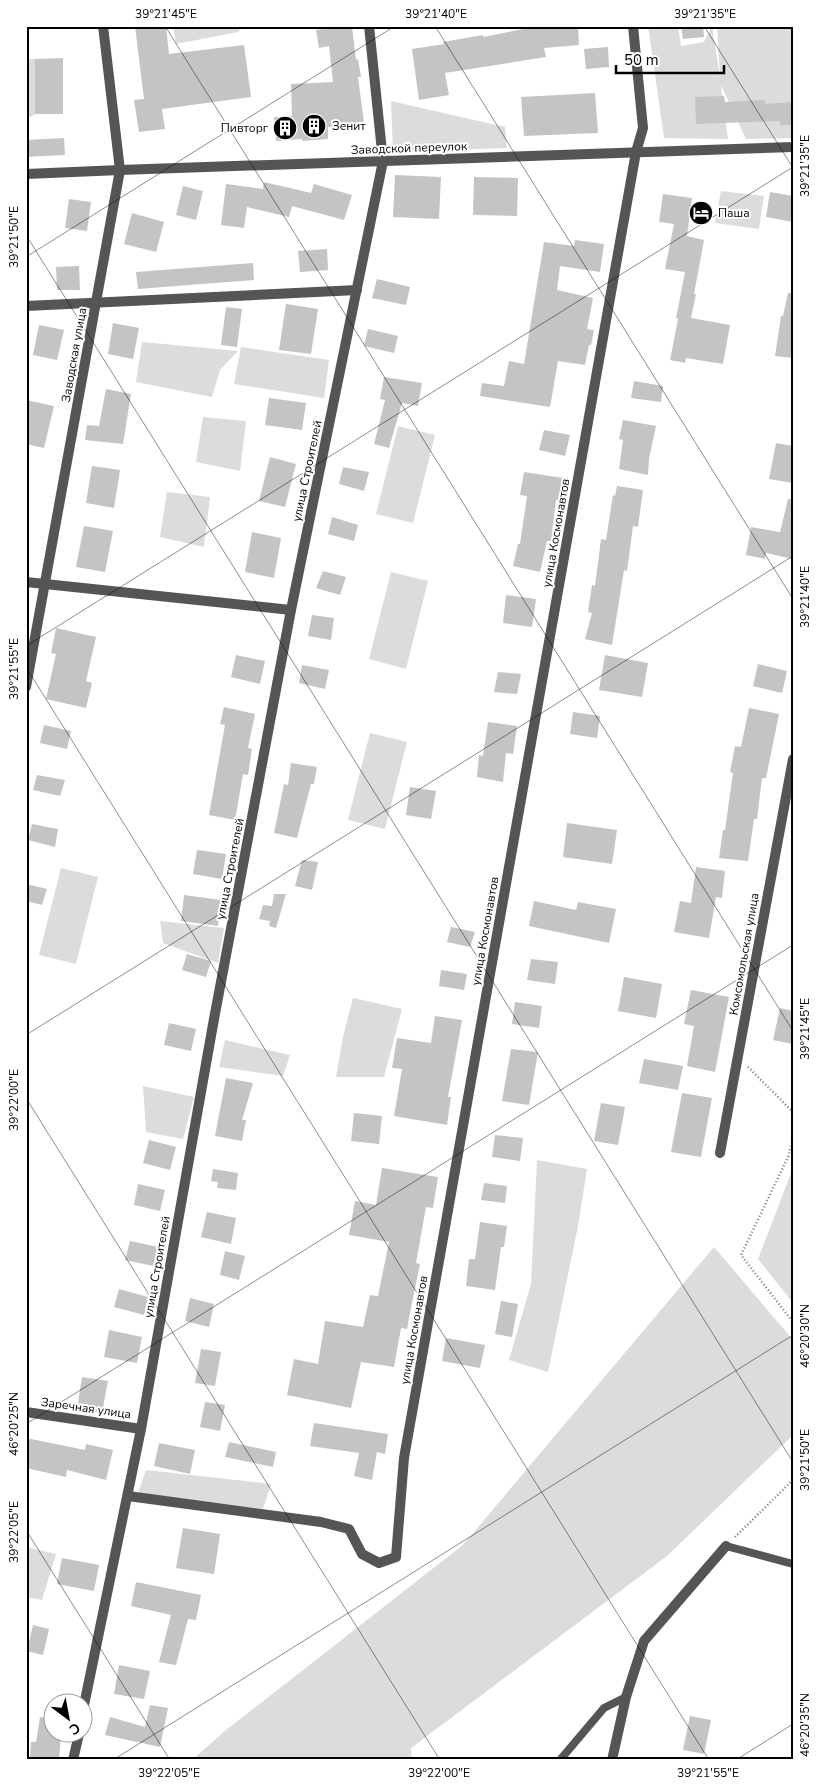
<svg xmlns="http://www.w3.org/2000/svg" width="819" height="1786" font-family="'Nunito Sans',sans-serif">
<rect width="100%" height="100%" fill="#fff"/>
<g fill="#dcdcdc">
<polygon points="173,26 243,26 238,32 176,44"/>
<polygon points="648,26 678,26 681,46 704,42 712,26 720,77 717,26 793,26 793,138 746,139 722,87 721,87 728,139 664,138"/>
<polygon points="26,59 35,59 35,114 31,117 26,116"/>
<polygon points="391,101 505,127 507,148 393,152"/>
<polygon points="721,191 764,196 759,229 715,223"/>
<polygon points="142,342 238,351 220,370 212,397 136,382"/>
<polygon points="241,347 329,360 324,398 234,384"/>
<polygon points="203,417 246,421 240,471 196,462"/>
<polygon points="398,426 435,435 413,523 376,514"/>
<polygon points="167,492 210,497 204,547 160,537"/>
<polygon points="391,572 428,581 406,669 369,659"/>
<polygon points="370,733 407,742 385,829 348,820"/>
<polygon points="61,868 98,877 76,964 39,955"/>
<polygon points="160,921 224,928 218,963 163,943"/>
<polygon points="353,998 402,1009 384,1077 336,1077 343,1037"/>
<polygon points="225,1040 290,1055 283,1076 219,1067"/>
<polygon points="143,1086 194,1097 183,1139 146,1132"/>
<polygon points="537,1160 587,1169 578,1226 548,1372 509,1360 531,1284"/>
<polygon points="793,1168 793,1303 758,1259"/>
<polygon points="714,1247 793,1340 793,1435 667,1556 411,1748 412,1760 192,1760 226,1730 463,1545"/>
<polygon points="146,1470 271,1484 263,1509 138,1493"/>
<polygon points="26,1547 56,1554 42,1600 26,1597"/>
</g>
<g fill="#c4c4c4">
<polygon points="135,26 166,26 169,54 244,45 251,97 162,109 165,129 139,132 134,100 144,99"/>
<polygon points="345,26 352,26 356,60 358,59 361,77 358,77 364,123 328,127 328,139 302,141 302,139 276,141 274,117 292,116 291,84 333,82 329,46 319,48 316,30"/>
<polygon points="539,26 541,28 578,26 579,45 544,48 546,57 445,73 449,95 419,100 412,49 444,44 443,42 483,35 483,37"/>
<polygon points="681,26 703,26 704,37 683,39"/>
<polygon points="608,47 609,67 586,69 584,49"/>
<polygon points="63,58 63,114 35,114 35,59"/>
<polygon points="595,93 598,133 524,136 521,97"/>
<polygon points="724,96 725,102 765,100 765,104 793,102 793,125 780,125 780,121 696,124 695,97"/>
<polygon points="64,138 65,155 26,157 26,140"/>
<polygon points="395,175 441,177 439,219 393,217"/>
<polygon points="474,177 518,178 517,216 473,215"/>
<polygon points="264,182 311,193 314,184 352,195 344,220 292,206 289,217 247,207 244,228 221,225 226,184 263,189"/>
<polygon points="183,186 203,191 196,220 176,215"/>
<polygon points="770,192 793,196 793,222 766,217"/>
<polygon points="663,194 692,198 687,236 704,240 694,294 696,294 691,318 730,325 723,364 686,358 685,363 670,360 678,319 676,318 685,272 665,269 674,224 659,222"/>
<polygon points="69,199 91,202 87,231 65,228"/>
<polygon points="132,213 164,222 156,252 124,244"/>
<polygon points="575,240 604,244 600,272 560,266 557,290 593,298 587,329 594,330 591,345 589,345 585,365 558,361 550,407 480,396 482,383 504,386 509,361 524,364 544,242 574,246"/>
<polygon points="327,249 328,270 300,272 298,251"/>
<polygon points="253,263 254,280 138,289 136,272"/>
<polygon points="79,266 80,290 57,290 56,267"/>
<polygon points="377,279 410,287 406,305 372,298"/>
<polygon points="788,293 793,293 793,358 775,356 781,316 783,316"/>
<polygon points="286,304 318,309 311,354 279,350"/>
<polygon points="226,307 242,309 237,347 221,345"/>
<polygon points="113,323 139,328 133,359 108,354"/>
<polygon points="39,325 64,330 57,360 33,355"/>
<polygon points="368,329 398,336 394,353 364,346"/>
<polygon points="384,377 422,383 418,406 402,403 389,448 374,444 385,400 380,399"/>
<polygon points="634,381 663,386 661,402 631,398"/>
<polygon points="106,389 131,394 123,444 85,440 87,425 99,426"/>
<polygon points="269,398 306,403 302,430 265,425"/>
<polygon points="26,400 54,406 44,448 26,444"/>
<polygon points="623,420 656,426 649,459 648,475 619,469 623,440 619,439"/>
<polygon points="544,430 570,435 565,456 539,450"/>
<polygon points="776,443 793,446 793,483 769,479"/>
<polygon points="270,457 296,464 285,507 259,501"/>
<polygon points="92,466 120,470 114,508 86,503"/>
<polygon points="343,467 369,472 364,491 339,484"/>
<polygon points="524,472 563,478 559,501 556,500 551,541 547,541 540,572 513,566 518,544 520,544 527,496 520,495"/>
<polygon points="617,486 643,490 638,527 633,526 627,571 624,570 612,645 585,639 592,613 588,612 592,585 595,586 601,539 606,540 613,495 615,496"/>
<polygon points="788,499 793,499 793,559 766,553 765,559 746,555 751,527 780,532"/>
<polygon points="332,517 358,525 354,541 328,534"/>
<polygon points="84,526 113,531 105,572 76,567"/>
<polygon points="252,532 281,538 274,578 245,572"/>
<polygon points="323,571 346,577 340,595 316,588"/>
<polygon points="506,595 536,599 532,627 503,623"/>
<polygon points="312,615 334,618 331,640 308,636"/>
<polygon points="56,628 96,637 86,681 92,683 86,708 46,699 56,654 51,653"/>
<polygon points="236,655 265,661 260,684 231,677"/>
<polygon points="605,655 648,663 642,697 599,690"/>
<polygon points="758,664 787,671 782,693 753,686"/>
<polygon points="302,665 329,670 325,689 299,683"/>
<polygon points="498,672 521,674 517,694 494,692"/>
<polygon points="224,707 255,714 248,748 252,749 248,775 243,774 235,820 209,815 225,725 220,724"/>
<polygon points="749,708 779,714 766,778 762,778 757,819 754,819 748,861 719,858 723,830 725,830 733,773 730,772 735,746 741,747"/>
<polygon points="573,712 600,716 597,738 570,734"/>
<polygon points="488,722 517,726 513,754 506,753 503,782 477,777 479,755 483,756"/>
<polygon points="44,725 71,731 67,749 40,743"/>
<polygon points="291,763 317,767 314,784 311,784 297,838 274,833 284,784 288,785"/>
<polygon points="37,775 65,780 60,796 33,790"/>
<polygon points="410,787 436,791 431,819 406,815"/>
<polygon points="567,823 617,830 612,864 563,857"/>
<polygon points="32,824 58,829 55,847 28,840"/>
<polygon points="197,850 226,854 222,879 193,874"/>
<polygon points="302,860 318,862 312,890 295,886"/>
<polygon points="696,867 725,871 722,898 716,897 709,938 674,932 680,901 691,903"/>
<polygon points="26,884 47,889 42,905 26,901"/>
<polygon points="274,894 286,894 276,928 269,926 270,921 259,919 263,905 272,906"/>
<polygon points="184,895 221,900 218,926 181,921"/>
<polygon points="534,901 576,910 578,902 616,909 609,943 529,926"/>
<polygon points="451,927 475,932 470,947 447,942"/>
<polygon points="187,954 211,961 206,977 182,970"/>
<polygon points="531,959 558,962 555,984 527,980"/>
<polygon points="441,970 467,974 464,990 439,986"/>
<polygon points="624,977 662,984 656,1018 618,1011"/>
<polygon points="691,990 729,997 715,1072 687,1066 694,1026 684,1024"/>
<polygon points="515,1002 542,1006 539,1028 512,1024"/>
<polygon points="780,1008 793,1011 793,1044 773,1040"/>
<polygon points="435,1016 462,1020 448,1097 451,1097 447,1125 394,1116 402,1069 392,1068 397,1038 431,1043"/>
<polygon points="169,1023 196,1029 191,1051 164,1045"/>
<polygon points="511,1049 538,1052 529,1105 502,1101"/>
<polygon points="644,1059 683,1066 678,1090 639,1083"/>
<polygon points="226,1078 253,1083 242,1120 246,1120 242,1141 215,1136"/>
<polygon points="682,1093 712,1098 701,1157 671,1152"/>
<polygon points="601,1103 625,1107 618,1145 594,1141"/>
<polygon points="354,1113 382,1116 379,1144 351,1141"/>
<polygon points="495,1135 523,1138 520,1161 492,1157"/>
<polygon points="149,1140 176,1147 170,1170 143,1163"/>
<polygon points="382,1168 438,1177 433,1208 426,1207 416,1263 420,1264 412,1303 407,1329 401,1328 394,1367 361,1362 351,1408 287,1395 294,1359 318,1364 325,1321 363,1327 370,1295 378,1296 389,1242 349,1235 355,1201 376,1205"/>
<polygon points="213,1169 238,1173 236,1190 217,1188 218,1182 211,1181"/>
<polygon points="484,1183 507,1186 505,1203 481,1200"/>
<polygon points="138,1184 165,1190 160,1211 134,1205"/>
<polygon points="207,1212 236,1218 231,1244 201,1237"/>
<polygon points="480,1222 507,1226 504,1247 501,1247 495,1290 466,1286 469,1259 475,1259"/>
<polygon points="130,1241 158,1247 153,1266 125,1260"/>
<polygon points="225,1251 245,1256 239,1280 220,1275"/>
<polygon points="119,1289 148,1297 144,1315 114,1307"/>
<polygon points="190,1298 214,1304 209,1327 185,1321"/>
<polygon points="501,1301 518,1304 512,1337 495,1334"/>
<polygon points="109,1330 142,1337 137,1363 104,1357"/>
<polygon points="446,1338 485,1345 480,1368 442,1361"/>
<polygon points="201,1349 221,1352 215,1386 195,1383"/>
<polygon points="82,1377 108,1381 102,1413 77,1409"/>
<polygon points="205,1402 225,1405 220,1431 200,1427"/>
<polygon points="314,1423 388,1434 385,1454 377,1452 372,1480 354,1476 359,1453 310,1446"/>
<polygon points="26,1438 85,1450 86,1444 113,1450 106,1480 67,1470 66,1477 26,1468"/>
<polygon points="229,1442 276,1452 273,1467 225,1457"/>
<polygon points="159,1443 195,1450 190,1474 154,1466"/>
<polygon points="183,1528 220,1534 214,1574 176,1568"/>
<polygon points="62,1558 99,1565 94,1591 57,1584"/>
<polygon points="136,1582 201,1595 196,1620 188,1619 176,1665 159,1662 171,1615 131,1606"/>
<polygon points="33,1625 49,1629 43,1655 27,1651"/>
<polygon points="119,1665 150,1671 144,1699 114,1694"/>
<polygon points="150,1705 168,1708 160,1747 105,1735 110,1717 145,1727"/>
<polygon points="690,1716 711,1720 704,1754 683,1750"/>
<polygon points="40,1717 52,1719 52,1734 61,1734 59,1760 30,1760 31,1742 36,1742"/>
</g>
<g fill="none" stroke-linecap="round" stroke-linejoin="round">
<g stroke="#777" stroke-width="2.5" stroke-dasharray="1 2.5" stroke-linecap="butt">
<polyline points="748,1067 793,1112"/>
<polyline points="793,1139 788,1157 741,1255 793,1322"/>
<polyline points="735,1537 793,1480"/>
</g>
<g stroke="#555" stroke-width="8">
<polyline points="726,1546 793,1564"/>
<polyline points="560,1760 604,1708 626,1697"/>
</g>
<g stroke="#555" stroke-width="10">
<polyline points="26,174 120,170 793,147"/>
<polyline points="26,306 357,290"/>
<polyline points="26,582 291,610"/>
<polyline points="26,687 120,170 103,26"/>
<polyline points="720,1153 793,759"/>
<polyline points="26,1412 141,1429"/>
<polyline points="128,1496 321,1522 349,1529 362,1554 379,1563 396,1557 404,1458 636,152 643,128 633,26"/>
<polyline points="82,1715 141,1429 214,1019 291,610 383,161 369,26"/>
<polyline points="73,1760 79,1734"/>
<polyline points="612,1760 626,1697 644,1641 726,1546"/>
</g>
</g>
<path fill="none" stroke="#000" stroke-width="1" stroke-opacity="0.45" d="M 165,26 L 793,1031M 435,26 L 793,599M 704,26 L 793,168M 26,235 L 793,1462M 26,257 L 395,26M 26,646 L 793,167M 26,667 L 709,1760M 26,1035 L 793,556M 26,1098 L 440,1760M 26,1424 L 793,945M 26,1530 L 170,1760M 113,1760 L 793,1335M 736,1760 L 793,1724"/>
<defs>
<g id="building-disc" transform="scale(1.25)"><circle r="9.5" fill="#000" stroke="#fff"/><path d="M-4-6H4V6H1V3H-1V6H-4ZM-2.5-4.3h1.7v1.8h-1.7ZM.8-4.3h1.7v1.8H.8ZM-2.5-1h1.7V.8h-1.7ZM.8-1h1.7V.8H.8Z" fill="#fff"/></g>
<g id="hotel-disc" transform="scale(1.25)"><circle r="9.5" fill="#000" stroke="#fff"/><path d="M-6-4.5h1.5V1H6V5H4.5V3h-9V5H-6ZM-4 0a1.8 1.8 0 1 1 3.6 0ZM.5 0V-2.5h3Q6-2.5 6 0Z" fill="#fff"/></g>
</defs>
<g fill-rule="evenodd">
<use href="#building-disc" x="314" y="126"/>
<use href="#building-disc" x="285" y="128"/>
<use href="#hotel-disc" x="701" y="213"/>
</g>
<g text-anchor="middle" stroke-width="4" stroke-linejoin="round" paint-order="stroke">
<g font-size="12" fill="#000" stroke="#fff" text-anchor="start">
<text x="332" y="130">Зенит</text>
<text x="268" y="132" text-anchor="end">Пивторг</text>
<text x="718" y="217">Паша</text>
</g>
<g font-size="12" fill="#000" stroke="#fff">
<text transform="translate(409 148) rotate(-2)" y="4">Заводской переулок</text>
<text transform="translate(74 355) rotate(-80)" y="4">Заводская улица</text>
<text transform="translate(307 471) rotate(-78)" y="4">улица Строителей</text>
<text transform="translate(556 533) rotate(-80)" y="4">улица Космонавтов</text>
<text transform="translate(230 869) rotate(-79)" y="4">улица Строителей</text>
<text transform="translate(485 931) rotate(-80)" y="4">улица Космонавтов</text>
<text transform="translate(744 954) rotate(-80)" y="4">Комсомольская улица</text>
<text transform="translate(157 1267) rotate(-80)" y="4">улица Строителей</text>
<text transform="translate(414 1330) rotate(-80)" y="4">улица Космонавтов</text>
<text transform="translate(86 1408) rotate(8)" y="4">Заречная улица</text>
</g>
</g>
<rect width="819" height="1786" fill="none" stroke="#ffffff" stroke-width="55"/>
<g transform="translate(68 1718) rotate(148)"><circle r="24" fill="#ffffff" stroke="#999999"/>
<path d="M0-4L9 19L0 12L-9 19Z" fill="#000000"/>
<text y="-8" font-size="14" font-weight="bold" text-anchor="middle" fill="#000000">С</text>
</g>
<path d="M616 65v8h108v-8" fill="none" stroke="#000000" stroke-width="2.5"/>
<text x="624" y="65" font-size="15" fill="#000000" stroke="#ffffff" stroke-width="4" paint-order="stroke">50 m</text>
<rect x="28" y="28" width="764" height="1730" fill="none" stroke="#000" stroke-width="2"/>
<g font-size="12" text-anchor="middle" fill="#000">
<text x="166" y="18">39°21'45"E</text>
<text x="436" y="18">39°21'40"E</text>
<text x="705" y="18">39°21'35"E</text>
<text transform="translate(805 166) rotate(-90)" y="4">39°21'35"E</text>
<text transform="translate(14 237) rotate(-90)" y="4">39°21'50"E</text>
<text transform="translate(805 597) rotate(-90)" y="4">39°21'40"E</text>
<text transform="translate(14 669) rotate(-90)" y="4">39°21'55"E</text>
<text transform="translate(805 1029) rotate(-90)" y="4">39°21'45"E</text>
<text transform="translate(14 1100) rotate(-90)" y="4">39°22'00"E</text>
<text transform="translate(805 1336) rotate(-90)" y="4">46°20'30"N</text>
<text transform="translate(14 1424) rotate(-90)" y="4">46°20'25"N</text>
<text transform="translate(805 1460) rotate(-90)" y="4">39°21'50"E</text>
<text transform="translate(14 1532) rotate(-90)" y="4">39°22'05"E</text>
<text transform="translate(805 1725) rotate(-90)" y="4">46°20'35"N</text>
<text x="169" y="1777">39°22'05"E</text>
<text x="439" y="1777">39°22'00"E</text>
<text x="708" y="1777">39°21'55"E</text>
</g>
</svg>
